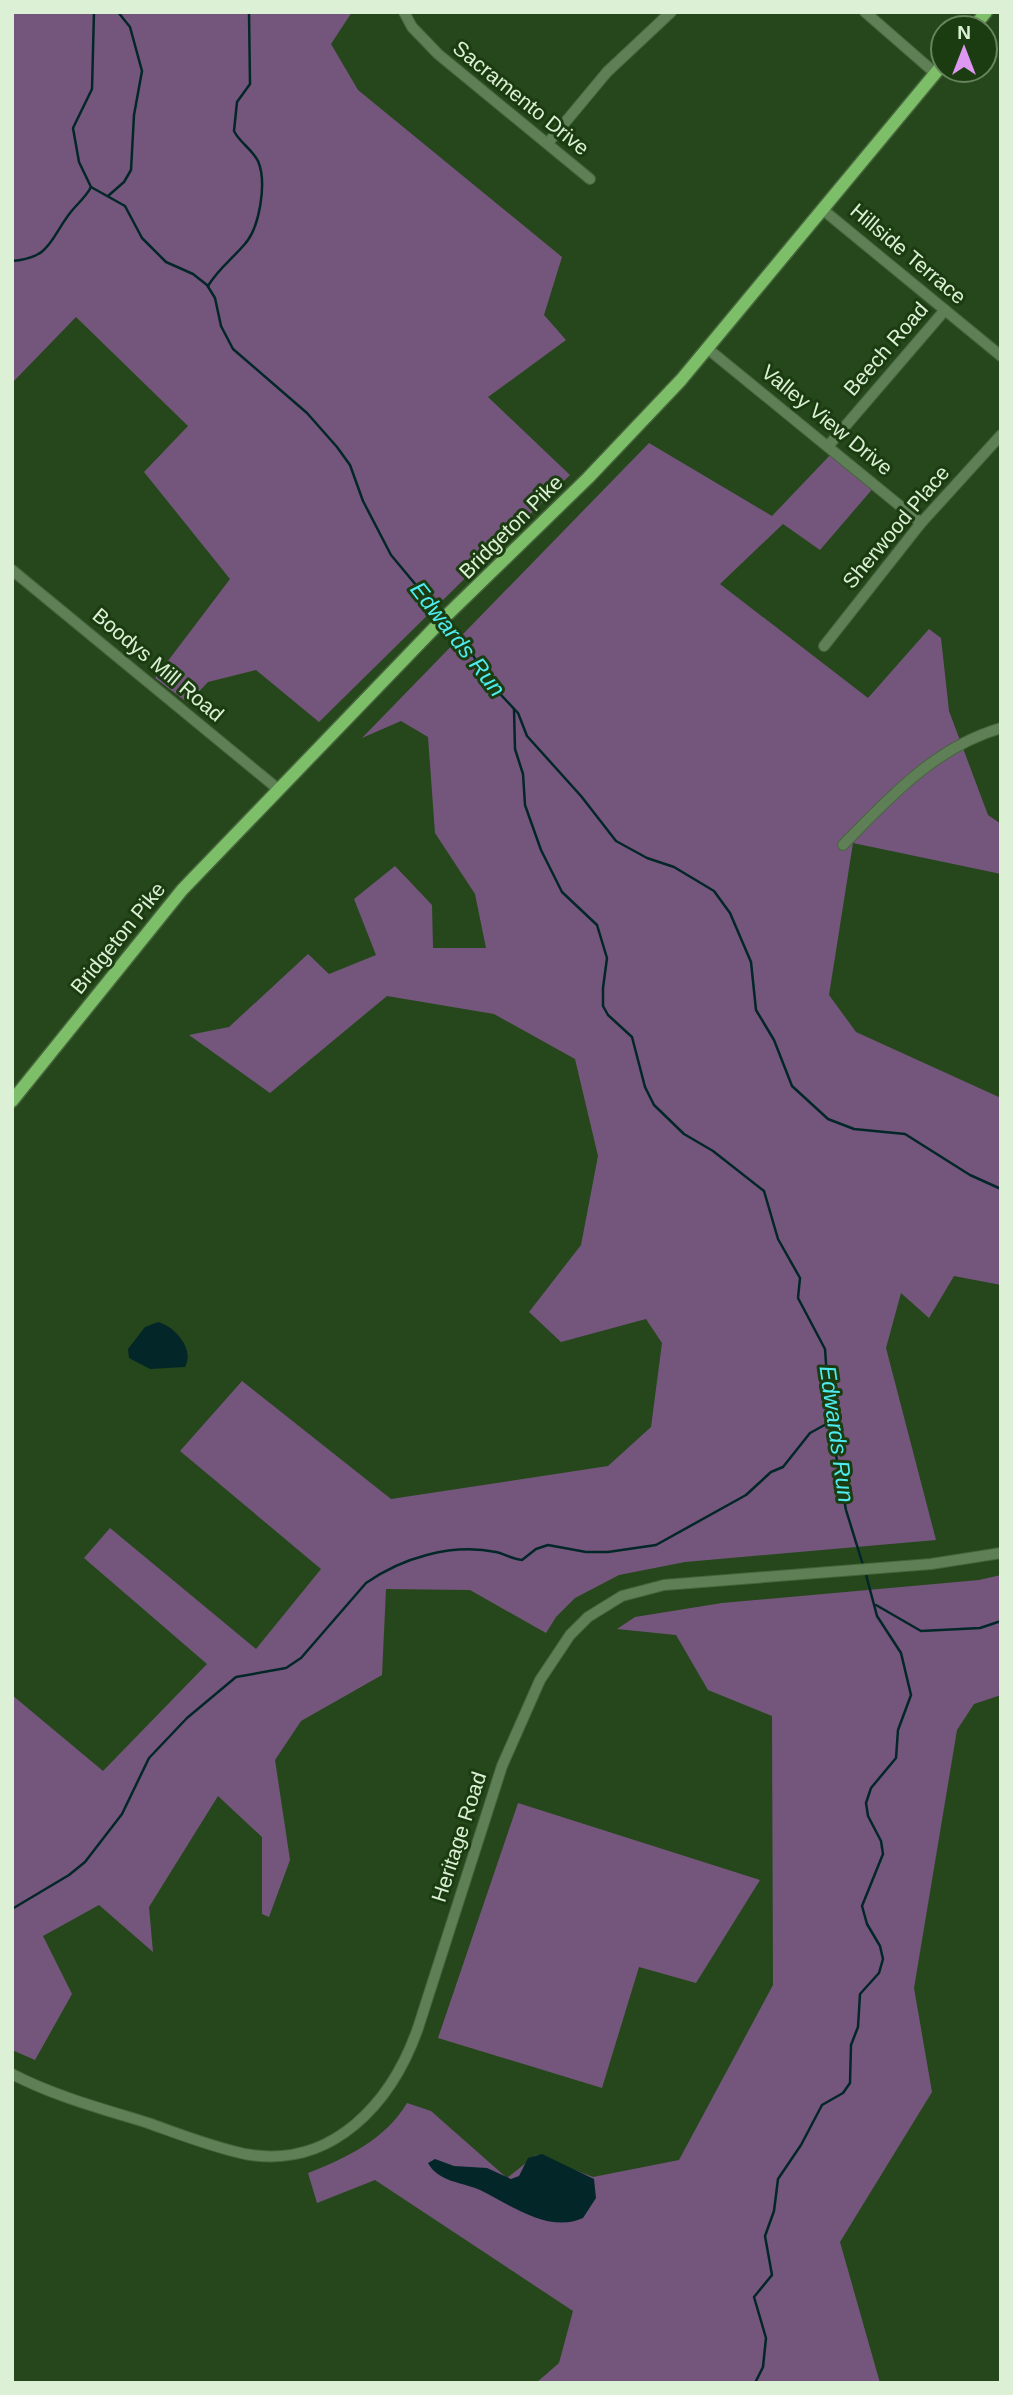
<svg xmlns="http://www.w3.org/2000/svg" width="1013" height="2395" font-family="Arial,sans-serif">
<rect width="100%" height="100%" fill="#26471b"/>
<g fill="#74567d">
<polygon points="12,12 352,12 331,44 358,90 562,257 544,315 566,340 488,397 570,475 319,722 256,670 208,682 188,703 155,678 230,579 144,472 188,426 76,317 12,383"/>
<polygon points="649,443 772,516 833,452 875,486 820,550 783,524 720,584 868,698 929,629 941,638 949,711 988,815 1001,824 1001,874 853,843 829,995 856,1032 1001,1098 1001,1285 954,1276 929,1318 901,1293 886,1348 936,1540 685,1562 619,1575 575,1598 556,1617 546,1633 470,1590 386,1589 382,1675 301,1721 275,1760 290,1860 269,1917 262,1914 262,1837 218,1796 149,1907 153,1952 99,1905 43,1936 72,1994 35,2060 12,2050 12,1695 103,1771 207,1664 84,1558 110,1528 256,1649 321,1569 180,1451 242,1381 391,1499 608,1466 651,1427 662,1343 646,1319 561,1342 529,1312 581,1245 598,1156 575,1059 494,1014 387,996 270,1093 189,1035 229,1027 308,954 329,974 376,955 354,899 395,866 432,905 433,948 486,948 475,894 435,833 428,737 401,721 362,738"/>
<path d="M 1001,1575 L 1001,1695 L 974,1704 L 957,1730 L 914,1988 L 932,2092 L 840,2242 L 880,2383 L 536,2383 L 559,2363 L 573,2311 L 375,2180 L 317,2203 L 308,2173 C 346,2158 385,2140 407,2103 L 431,2111 L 507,2178 L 536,2155 L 593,2177 L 679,2160 L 773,1985 L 772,1716 L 708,1690 L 676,1635 L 617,1629 L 635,1617 L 722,1603 L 979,1580 Z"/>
<polygon points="518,1803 760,1880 696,1983 639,1967 602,2088 438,2038"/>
</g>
<g fill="#032728">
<path d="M 158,1322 C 175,1326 195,1350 185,1367 L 150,1369 L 129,1358 L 128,1349 L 145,1327 Z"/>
<path d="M 542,2154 L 594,2179 L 596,2198 L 583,2218 C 549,2234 509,2204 480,2190 C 462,2182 438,2182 428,2163 L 435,2159 L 454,2166 L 487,2168 L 511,2179 L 519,2176 L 528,2158 Z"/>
</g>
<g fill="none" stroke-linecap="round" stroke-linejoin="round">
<g stroke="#032728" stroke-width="2.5">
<polyline points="94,12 92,89 73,128 79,162 91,187 125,206 142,238 166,262 193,274 207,285 215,298 221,326 233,349 307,413 337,447 350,465 363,501 391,555 441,615"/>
<polyline points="108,196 124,182 131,170 134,115 142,71 130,27 118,12"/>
<path d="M 12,261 C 51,258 50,239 70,213 C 77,204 86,197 91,187"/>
<path d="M 208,286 C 218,269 231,260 244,245 C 260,228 267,182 258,161 C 252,149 240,143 234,131 L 237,102 L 250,84 L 249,12"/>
<polyline points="448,622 468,646 486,679 518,713 527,736 581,796 616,841 647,858 674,867 714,891 730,913 751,962 756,1010 774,1040 792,1086 828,1119 854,1129 905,1134 970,1175 1001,1189"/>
<polyline points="514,709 515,749 523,774 525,805 541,850 562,892 597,925 607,958 603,988 603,1006 608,1015 632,1037 645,1087 654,1105 684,1134 713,1151 764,1191 778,1239 800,1278 798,1298 825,1349 830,1422 846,1510 863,1565"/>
<polyline points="876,1605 921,1631 980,1628 1001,1621"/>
<path d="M 12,1909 L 69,1875 L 85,1862 L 122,1814 L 149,1758 L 187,1718 L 236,1677 L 286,1668 L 301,1658 L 366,1583 C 402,1558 451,1543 496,1552 C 505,1554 512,1559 522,1560 L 536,1549 L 548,1545 L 586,1552 L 608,1552 L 656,1545 L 746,1495 L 771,1472 L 783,1467 L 810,1433 L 830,1422"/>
<polyline points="755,2383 763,2367 766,2338 754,2297 772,2275 765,2236 774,2211 778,2179 801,2145 822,2105 843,2093 850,2083 851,2045 858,2027 860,1994 879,1973 883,1959 880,1946 867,1924 862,1906 883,1854 881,1841 868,1816 866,1803 871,1788 896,1758 898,1730 911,1695 901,1653 877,1616 865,1571"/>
</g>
<g stroke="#47653d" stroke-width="12">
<g id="minor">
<polyline points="404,12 412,27 438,54 590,179"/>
<polyline points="865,12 935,73"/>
<polyline points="548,143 607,72 671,12"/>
<polyline points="822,209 1001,356"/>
<polyline points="708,349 921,523"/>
<polyline points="829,445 945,310"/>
<polyline points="12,570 278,789"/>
<polyline points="824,646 921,523 1001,435"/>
<path d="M 843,845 C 889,798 935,747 1001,728"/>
<path d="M 12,2074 C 54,2096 103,2109 148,2123 C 179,2134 212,2147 245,2154 C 333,2170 392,2102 418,2028 L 502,1766 L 540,1680 L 570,1635 L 588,1617 L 622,1596 L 664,1585 L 931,1564 L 1001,1553"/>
</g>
</g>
<g stroke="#47653d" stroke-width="15">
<g id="major">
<polyline points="973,28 986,12"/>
<polyline points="12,1101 182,890 444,618 588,478 681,380 943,64"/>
</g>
</g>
<use href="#minor" stroke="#5f7f56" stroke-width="10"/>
<use href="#major" stroke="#7dbe69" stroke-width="12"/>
</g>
<g text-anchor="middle" stroke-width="6" stroke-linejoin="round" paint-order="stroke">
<g font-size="21" fill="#dcf0d6" stroke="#1b3c10">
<text transform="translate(521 98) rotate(39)" y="7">Sacramento Drive</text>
<text transform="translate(908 254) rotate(40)" y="7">Hillside Terrace</text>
<text transform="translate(886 349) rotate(-49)" y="7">Beech Road</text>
<text transform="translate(827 420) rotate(39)" y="7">Valley View Drive</text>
<text transform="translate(511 527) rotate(-45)" y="7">Bridgeton Pike</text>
<text transform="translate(896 527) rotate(-50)" y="7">Sherwood Place</text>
<text transform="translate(158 665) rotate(40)" y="7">Boodys Mill Road</text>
<text transform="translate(118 938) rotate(-51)" y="7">Bridgeton Pike</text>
<text transform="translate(459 1837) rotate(-72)" y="7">Heritage Road</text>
</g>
<g font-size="23" font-style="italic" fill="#4eebf0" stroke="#1b3c10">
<text transform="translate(458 639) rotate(52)" y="8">Edwards Run</text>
<text transform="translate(837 1434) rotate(82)" y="8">Edwards Run</text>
</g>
</g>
<rect width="1013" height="2395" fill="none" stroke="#dcf0d6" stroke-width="28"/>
<g transform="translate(964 49)"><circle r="33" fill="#1b3c10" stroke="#68845f" stroke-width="2"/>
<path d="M0-5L12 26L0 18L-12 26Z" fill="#de98f2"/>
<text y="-10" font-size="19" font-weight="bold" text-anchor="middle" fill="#dcf0d6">N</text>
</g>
</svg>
